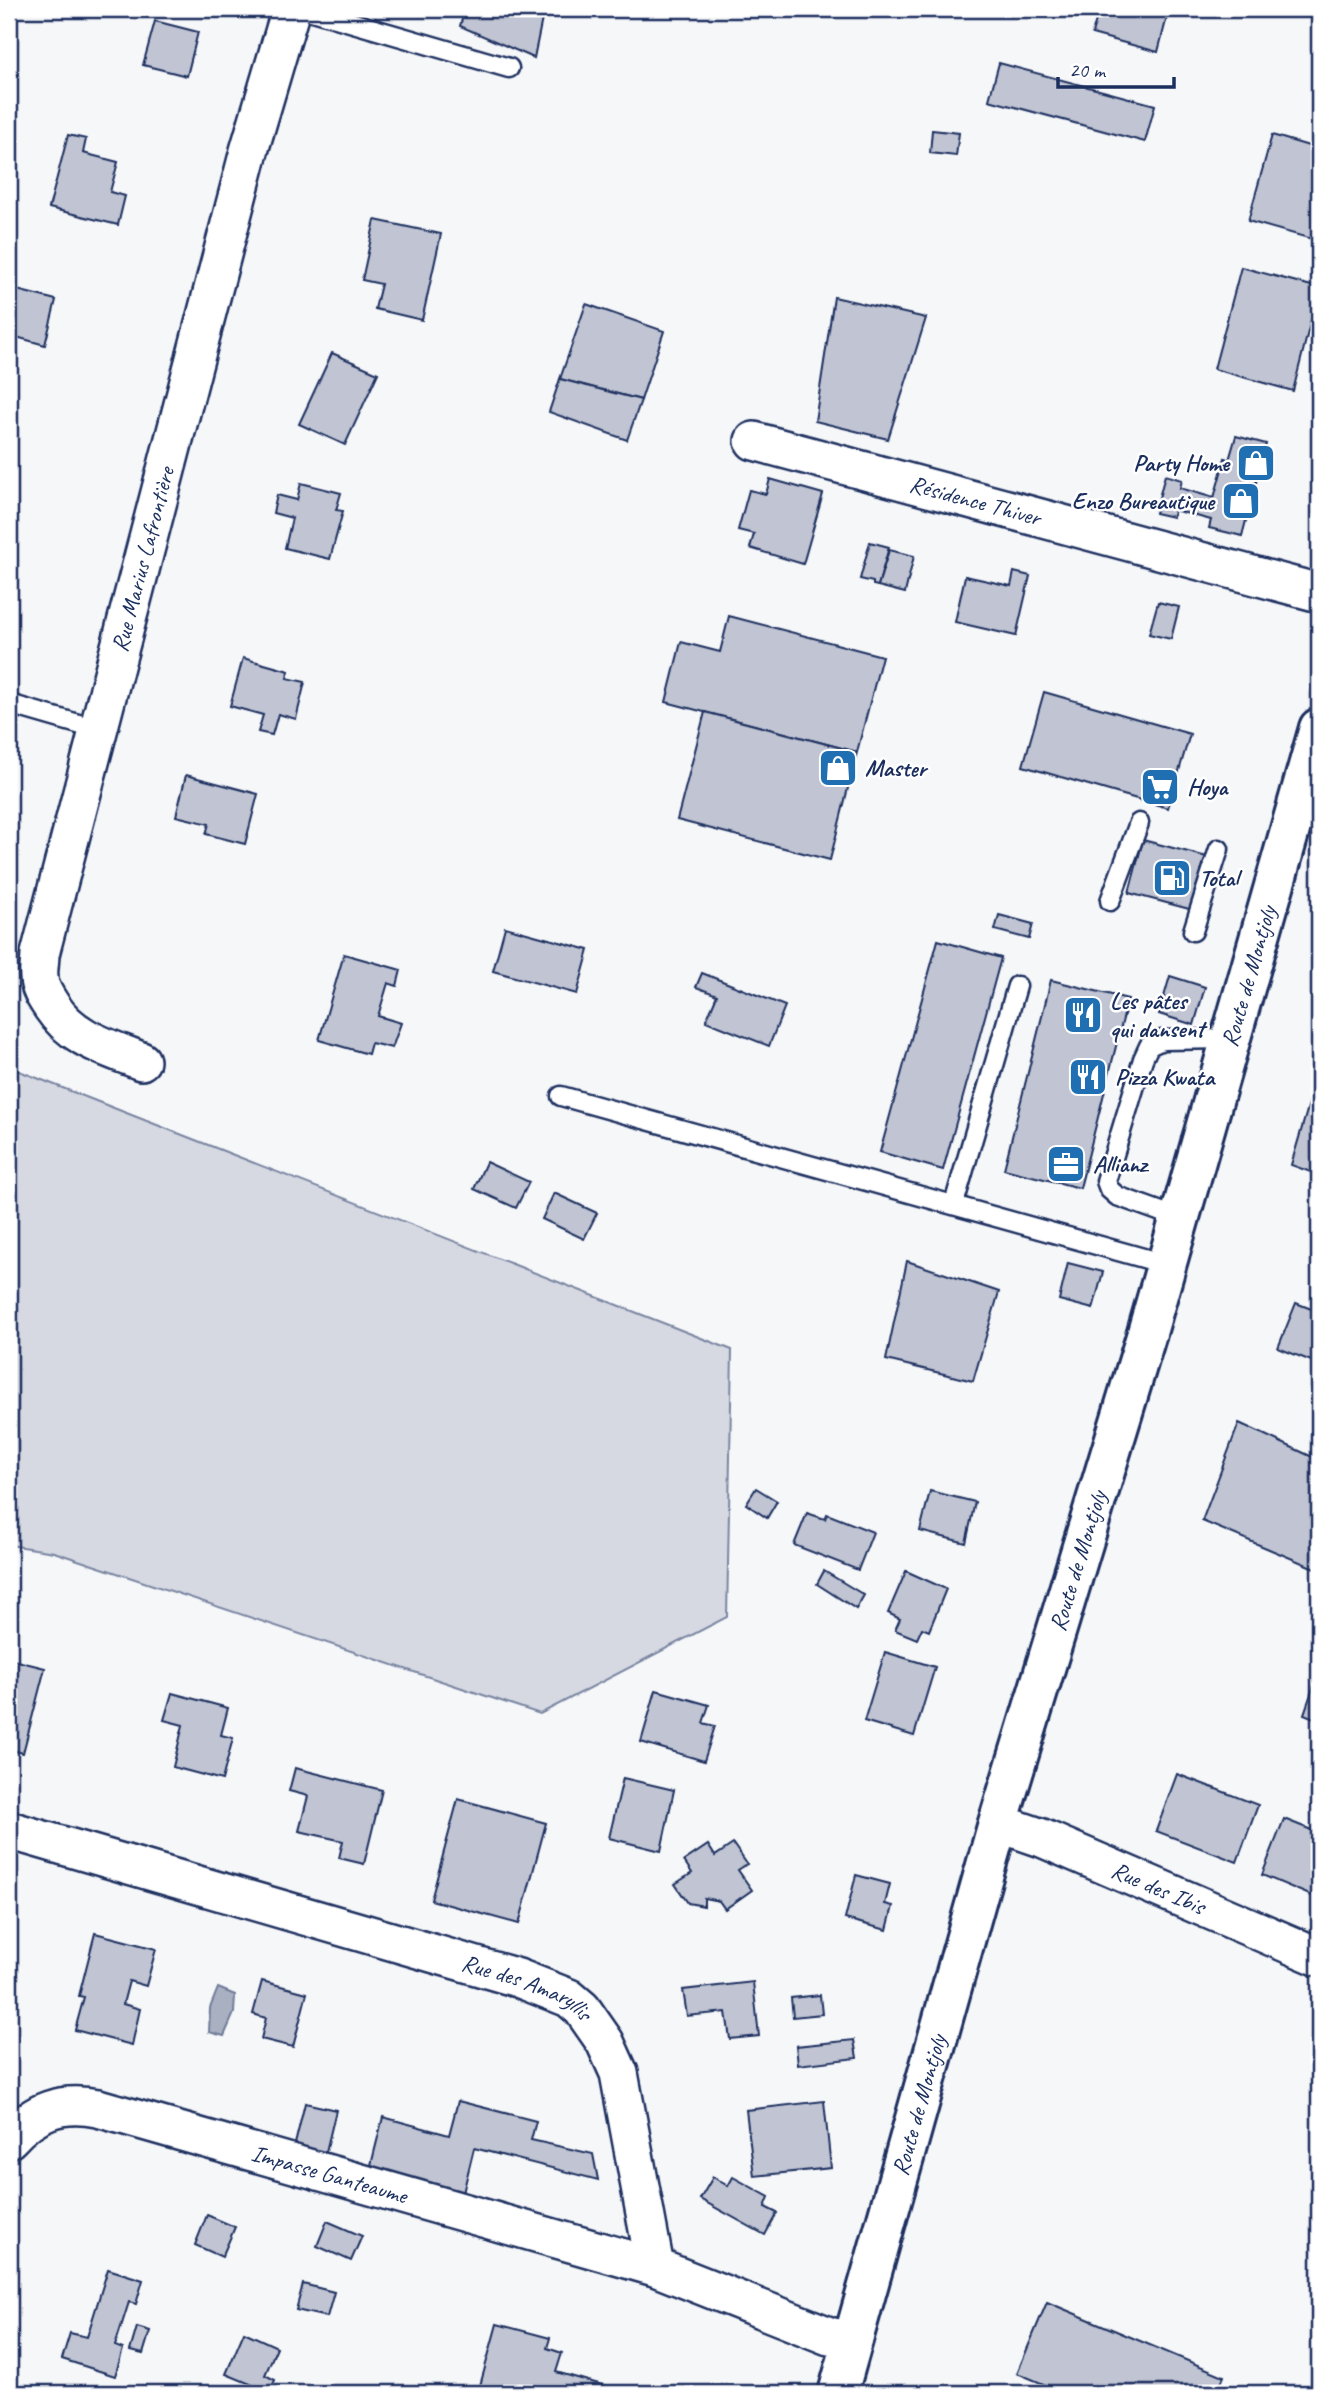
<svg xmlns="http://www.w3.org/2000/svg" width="1328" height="2402" font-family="Caveat,sans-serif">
<rect width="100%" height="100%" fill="#f6f7f9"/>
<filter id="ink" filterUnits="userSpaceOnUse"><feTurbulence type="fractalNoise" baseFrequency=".0143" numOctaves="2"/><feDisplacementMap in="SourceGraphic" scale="14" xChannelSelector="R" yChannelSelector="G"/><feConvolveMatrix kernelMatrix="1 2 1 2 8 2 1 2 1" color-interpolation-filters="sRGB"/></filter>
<g filter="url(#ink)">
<polygon fill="#d6d9e2" stroke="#7884a0" stroke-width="2" points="9,1067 732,1350 727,1617 540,1714 54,1552 9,1545"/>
<polygon fill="#a9b0c1" stroke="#707c99" stroke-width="2" points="218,1988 235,1995 234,2013 224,2036 209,2032 210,2008"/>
<g fill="#c0c4d3" stroke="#1b2f5e" stroke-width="2">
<polygon points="465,9 544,9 534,58 460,26"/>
<polygon points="1099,9 1169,9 1158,52 1092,34"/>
<polygon points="155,21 198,32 187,76 143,65"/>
<polygon points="999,63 1155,105 1145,142 989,100"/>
<polygon points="932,130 959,133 956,156 930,153"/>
<polygon points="68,135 86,139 83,153 118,162 110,192 125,196 118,225 49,208"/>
<polygon points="1272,135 1319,149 1319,241 1248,221"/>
<polygon points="375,220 441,234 422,320 375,309 381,284 362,280"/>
<polygon points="1241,267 1319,288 1293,391 1214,369"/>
<polygon points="9,288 56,300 45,345 9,335"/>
<polygon points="834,297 926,318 888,439 815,421"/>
<polygon points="586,304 664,331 641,400 560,379"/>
<polygon points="332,353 378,373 345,445 299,424"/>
<polygon points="560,379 641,400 627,440 549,412"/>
<polygon points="1236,436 1266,444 1242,536 1209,528 1211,520 1174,510 1173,517 1155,513 1165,475 1182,480 1180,488 1214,498 1225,458 1229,460"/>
<polygon points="770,479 823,494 803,564 750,548 754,534 738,530 749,490 766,494"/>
<polygon points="301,483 341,493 336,510 343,511 330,559 285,548 292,518 273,513 277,495 297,500"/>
<polygon points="870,542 889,547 878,586 873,585 873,582 860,579"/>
<polygon points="889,550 914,556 905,593 878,586"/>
<polygon points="1014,572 1030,576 1016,636 955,622 965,576 1011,586"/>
<polygon points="1158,602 1179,607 1171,639 1149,634"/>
<polygon points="729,616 882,656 857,752 666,702 681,642 720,652"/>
<polygon points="243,658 289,671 287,678 305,682 296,719 278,714 272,735 258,732 263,715 230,706"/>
<polygon points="1044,692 1190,734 1168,808 1023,766"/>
<polygon points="705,712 857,752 830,860 677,820"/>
<polygon points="186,775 258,794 245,844 206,834 209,824 176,816"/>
<polygon points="1143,840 1207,857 1193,910 1129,893"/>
<polygon points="999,915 1033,924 1029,939 995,930"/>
<polygon points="505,927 589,950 577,994 493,971"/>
<polygon points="938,940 1001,958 943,1170 880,1152"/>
<polygon points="344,954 401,970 397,986 388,983 378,1016 401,1023 392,1048 371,1043 368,1054 319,1040"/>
<polygon points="702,973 785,1006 769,1046 706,1021 717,995 696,987"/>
<polygon points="1170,976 1205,987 1194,1025 1159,1014"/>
<polygon points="1051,980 1128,999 1080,1188 1004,1169"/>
<polygon points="1313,1090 1319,1092 1319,1175 1291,1165"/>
<polygon points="486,1162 529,1182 516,1208 474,1189"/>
<polygon points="554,1193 597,1213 584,1239 542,1219"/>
<polygon points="907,1261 999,1292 973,1381 886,1360"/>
<polygon points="1068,1263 1103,1272 1093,1309 1059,1300"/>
<polygon points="1296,1303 1319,1312 1319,1364 1278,1348"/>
<polygon points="1239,1423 1319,1460 1319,1570 1202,1521"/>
<polygon points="756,1488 777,1501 767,1518 746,1504"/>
<polygon points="930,1491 975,1502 966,1543 920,1531"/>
<polygon points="807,1513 825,1519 827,1514 873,1532 858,1570 794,1545"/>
<polygon points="824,1571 864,1595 856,1609 817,1584"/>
<polygon points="906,1571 946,1589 929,1631 922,1628 917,1639 895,1630 900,1619 888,1613"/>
<polygon points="885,1652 935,1667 914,1736 864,1721"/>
<polygon points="9,1659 45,1668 23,1753 9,1749"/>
<polygon points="1319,1671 1319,1720 1304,1714"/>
<polygon points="656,1690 709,1705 703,1723 715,1726 704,1761 641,1742"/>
<polygon points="172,1693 228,1708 221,1735 233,1738 222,1780 173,1767 183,1725 164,1720"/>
<polygon points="295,1768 382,1790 364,1864 339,1858 343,1841 299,1831 308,1796 289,1791"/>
<polygon points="1177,1774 1258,1805 1237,1862 1156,1831"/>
<polygon points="623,1778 674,1790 661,1851 609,1838"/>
<polygon points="458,1799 546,1823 519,1924 431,1900"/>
<polygon points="1284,1819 1319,1833 1319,1899 1262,1875"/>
<polygon points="733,1844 747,1864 738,1870 752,1890 725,1909 719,1901 704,1898 704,1906 688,1903 675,1884 692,1873 684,1861 708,1845 715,1856"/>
<polygon points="856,1875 890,1884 885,1904 893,1906 887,1930 845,1919"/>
<polygon points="95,1933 156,1949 146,1986 129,1981 123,2004 140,2009 132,2045 75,2030 84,1997 79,1996"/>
<polygon points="262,1981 307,1993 293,2047 261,2039 266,2018 253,2014"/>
<polygon points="753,1982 759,2036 730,2039 726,2012 687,2016 683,1990"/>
<polygon points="820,1995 822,2014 793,2017 791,1998"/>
<polygon points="854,2040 857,2058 798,2065 796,2046"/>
<polygon points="458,2101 536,2121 531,2140 593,2154 598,2180 474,2148 463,2193 370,2169 383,2117 449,2135"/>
<polygon points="824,2101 831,2168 754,2176 746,2110"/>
<polygon points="305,2103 336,2110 325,2156 294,2148"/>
<polygon points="713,2177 728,2186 733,2177 769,2197 765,2207 777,2213 765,2235 700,2199"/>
<polygon points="207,2215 235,2227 222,2257 195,2245"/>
<polygon points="327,2221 362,2236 351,2261 317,2246"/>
<polygon points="108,2269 143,2280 136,2304 129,2302 115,2346 123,2349 115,2376 62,2359 70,2333 87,2337"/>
<polygon points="303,2284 334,2292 327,2317 296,2310"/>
<polygon points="1047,2302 1224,2376 1217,2393 1065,2393 1017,2373"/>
<polygon points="497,2324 550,2338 547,2348 562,2353 556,2372 631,2393 478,2393"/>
<polygon points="137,2327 150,2331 143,2354 130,2351"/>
<polygon points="244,2332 277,2347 265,2375 275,2380 270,2392 226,2374"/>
</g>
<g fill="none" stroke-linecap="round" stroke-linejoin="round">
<g stroke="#1b2f5e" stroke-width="23">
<g id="lane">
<polyline points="305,9 509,68"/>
<polyline points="9,704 99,730"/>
<polyline points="1110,901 1139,823"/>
<polyline points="1193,931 1219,849"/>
<polyline points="561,1096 1165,1264"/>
<polyline points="954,1204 1017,986"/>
<polyline points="1178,1218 1117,1196 1109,1189 1106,1181 1143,1059 1149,1046 1162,1040 1229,1039"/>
</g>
</g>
<g stroke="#1b2f5e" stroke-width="42">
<g id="street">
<path id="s1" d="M 754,441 L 1319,593"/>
<path id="s2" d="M 141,1061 C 107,1047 73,1039 52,1007 C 46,998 39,988 39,977 C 38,970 40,962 40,954 L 249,151 L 291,9"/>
<path id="s3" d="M 998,1823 L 1042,1838 L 1319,1957"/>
<path id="s4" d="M 9,1830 L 518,1978 L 569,1998 L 582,2009 L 605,2042 L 619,2073 L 655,2267"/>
<path id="s5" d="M 9,2139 C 35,2110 61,2101 98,2108 L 655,2267 L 829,2336 L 853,2341"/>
</g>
</g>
<g stroke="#1b2f5e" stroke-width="44">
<g id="secondary">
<path id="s6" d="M 838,2393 L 998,1823 L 1147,1333 L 1319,728"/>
</g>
</g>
<use href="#lane" stroke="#fff" stroke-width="18"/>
<use href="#street" stroke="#fff" stroke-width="37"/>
<use href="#secondary" stroke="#fff" stroke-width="38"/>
</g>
</g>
<defs>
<g id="shop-square" transform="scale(2.0125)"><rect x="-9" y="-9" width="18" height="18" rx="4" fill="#1f6fb2" stroke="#fff"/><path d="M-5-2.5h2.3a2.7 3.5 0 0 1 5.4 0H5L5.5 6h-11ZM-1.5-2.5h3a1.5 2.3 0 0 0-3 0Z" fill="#fff"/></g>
<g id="supermarket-square" transform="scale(2.0125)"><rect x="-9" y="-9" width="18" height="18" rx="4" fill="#1f6fb2" stroke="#fff"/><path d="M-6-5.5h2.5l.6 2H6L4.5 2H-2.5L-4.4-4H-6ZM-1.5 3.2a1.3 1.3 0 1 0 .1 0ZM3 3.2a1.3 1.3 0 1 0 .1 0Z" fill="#fff"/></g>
<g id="fuel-square" transform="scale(2.0125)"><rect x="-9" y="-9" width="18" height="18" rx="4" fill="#1f6fb2" stroke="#fff"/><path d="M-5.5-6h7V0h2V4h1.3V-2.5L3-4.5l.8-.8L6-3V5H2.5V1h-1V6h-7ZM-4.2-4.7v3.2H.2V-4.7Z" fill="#fff"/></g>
<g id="restaurant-square" transform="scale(2.0125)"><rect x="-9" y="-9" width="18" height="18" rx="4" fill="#1f6fb2" stroke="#fff"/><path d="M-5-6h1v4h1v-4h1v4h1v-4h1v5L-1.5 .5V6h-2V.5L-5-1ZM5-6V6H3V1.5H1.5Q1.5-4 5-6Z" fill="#fff"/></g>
<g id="office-square" transform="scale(2.0125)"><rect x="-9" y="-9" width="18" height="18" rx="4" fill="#1f6fb2" stroke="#fff"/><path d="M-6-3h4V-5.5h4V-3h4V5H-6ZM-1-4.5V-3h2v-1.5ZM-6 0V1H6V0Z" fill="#fff"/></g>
</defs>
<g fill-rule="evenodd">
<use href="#shop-square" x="1256" y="463"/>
<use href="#shop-square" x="1241" y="501"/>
<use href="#shop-square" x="838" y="768"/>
<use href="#supermarket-square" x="1160" y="787"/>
<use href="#fuel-square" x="1172" y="878"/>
<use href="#restaurant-square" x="1083" y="1015"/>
<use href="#restaurant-square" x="1088" y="1077"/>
<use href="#office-square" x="1066" y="1164"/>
</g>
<g text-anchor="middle" stroke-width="5" stroke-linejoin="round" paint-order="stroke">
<g font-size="24" font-weight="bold" fill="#1b2f5e" stroke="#fff" text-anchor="start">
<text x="1229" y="471" text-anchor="end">Party Home</text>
<text x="1214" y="509" text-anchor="end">Enzo Bureautique</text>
<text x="865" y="776">Master</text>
<text x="1187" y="795">Hoya</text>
<text x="1199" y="886">Total</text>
<text x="1110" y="1009">Les pâtes<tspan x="1110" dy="28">qui dansent</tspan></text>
<text x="1115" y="1085">Pizza Kwata</text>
<text x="1093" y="1172">Allianz</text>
</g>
<g font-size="24" fill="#1b2f5e" stroke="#fff">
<text dy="8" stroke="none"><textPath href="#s1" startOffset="229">Résidence Thiver</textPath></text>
<text dy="8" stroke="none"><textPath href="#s2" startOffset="570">Rue Marius Lafrontière</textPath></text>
<text dy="8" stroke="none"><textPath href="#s6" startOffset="1475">Route de Montjoly</textPath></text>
<text dy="8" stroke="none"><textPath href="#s6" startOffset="866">Route de Montjoly</textPath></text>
<text dy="8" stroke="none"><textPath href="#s3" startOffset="173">Rue des Ibis</textPath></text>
<text dy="8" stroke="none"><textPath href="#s4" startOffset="542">Rue des Amaryllis</textPath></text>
<text dy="8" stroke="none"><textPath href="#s6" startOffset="299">Route de Montjoly</textPath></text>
<text dy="8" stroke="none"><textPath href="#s5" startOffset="340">Impasse Ganteaume</textPath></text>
</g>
</g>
<rect width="1328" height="2402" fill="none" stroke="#fff" stroke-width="35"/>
<rect x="18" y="18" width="1293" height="2367" fill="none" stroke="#1b2f5e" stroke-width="2.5" filter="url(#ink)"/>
<path d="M1058 77v10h116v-10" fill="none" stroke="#1b2f5e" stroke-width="3.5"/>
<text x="1069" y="77" font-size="21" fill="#1b2f5e" stroke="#ffffff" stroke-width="5" paint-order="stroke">20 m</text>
</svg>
